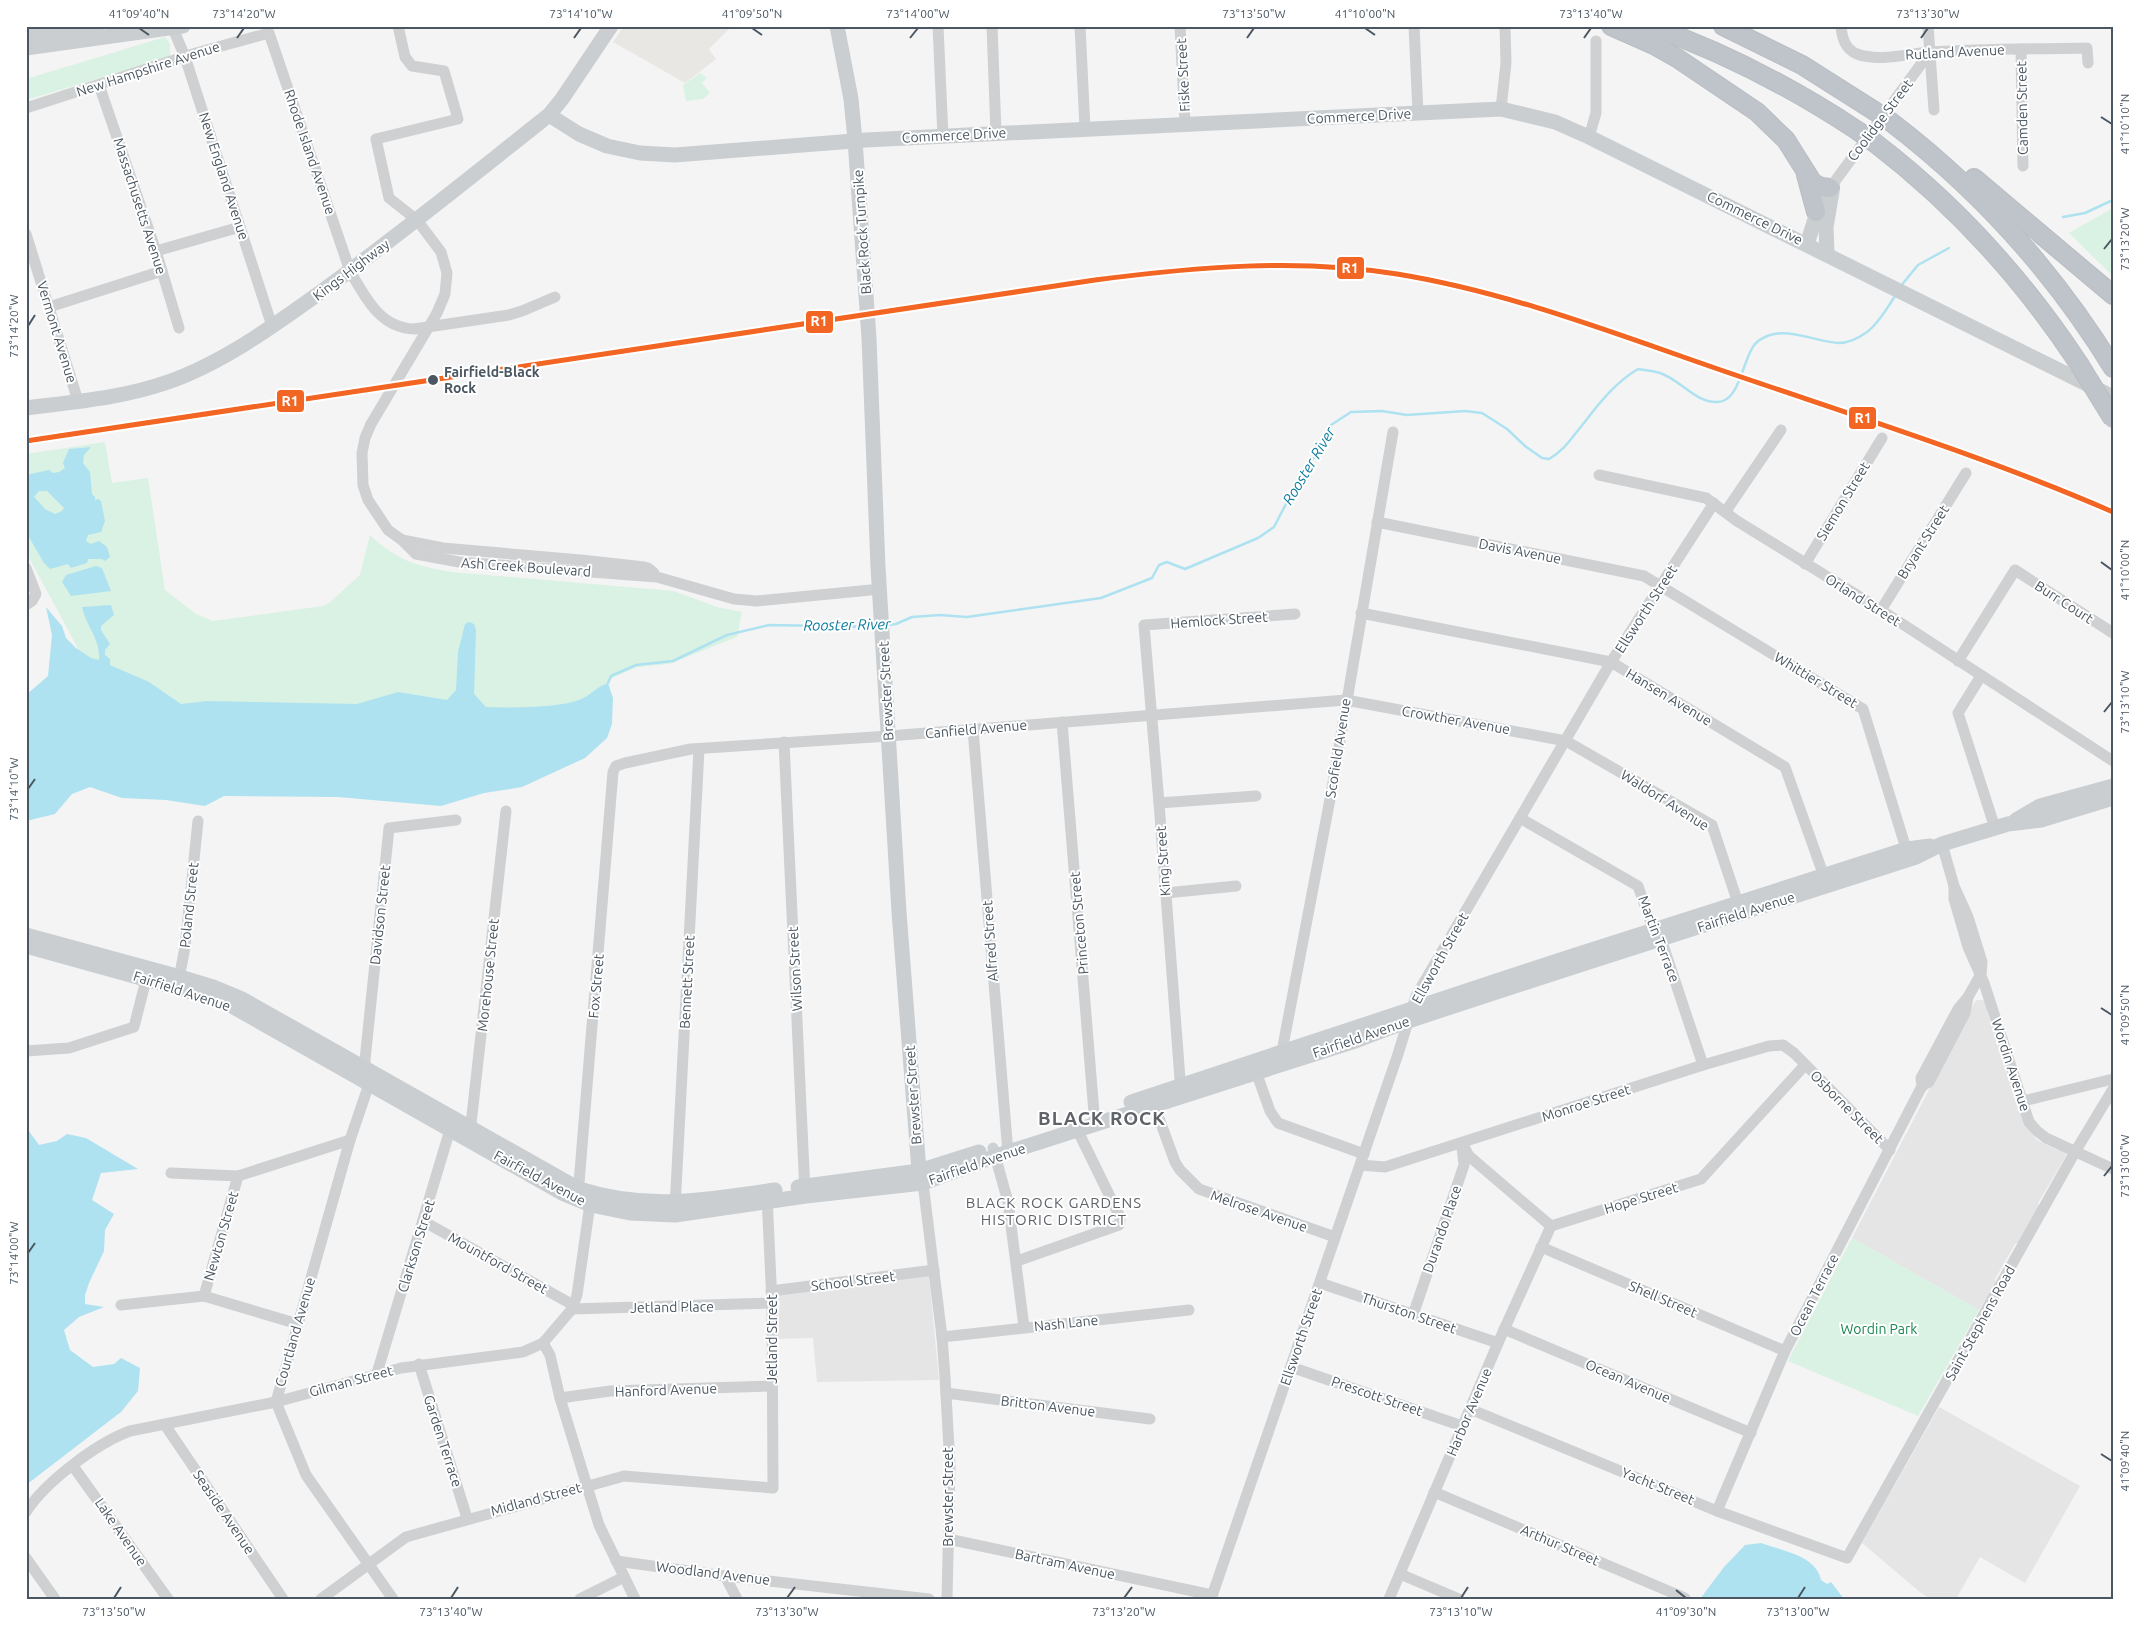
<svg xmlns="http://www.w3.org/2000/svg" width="2139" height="1625" font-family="Ubuntu,sans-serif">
<rect width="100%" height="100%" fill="#f4f4f4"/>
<polygon fill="#e8e7e3" points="624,26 732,26 709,49 716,59 685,83 613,42"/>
<g fill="#e6e5e6">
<polygon points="1977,1000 1984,1000 1988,1008 1987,1012 2018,1109 2022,1112 2027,1128 2037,1140 2057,1150 2062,1149 2065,1151 2066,1156 2038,1203 2039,1207 2018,1243 2015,1244 1995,1279 1996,1284 1979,1310 1852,1238 1974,1003"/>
<polygon points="929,1276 939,1380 817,1382 813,1338 775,1339 779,1330 779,1308 780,1306 780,1301 776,1298 776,1295"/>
<polygon points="1939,1407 2080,1486 2025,1583 1980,1557 1956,1599 1931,1599 1921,1593 1862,1543"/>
</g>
<g fill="#d9f2e3">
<polygon points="165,37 170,44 170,57 26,100 26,79"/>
<polygon points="700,73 707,78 702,83 710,93 703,99 686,101 683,85"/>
<polygon points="2113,208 2113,276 2069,233"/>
<path d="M 105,442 L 112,483 L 148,478 L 165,590 L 196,614 L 213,621 L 323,606 L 329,603 L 360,575 L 370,535 C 396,560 417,566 451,572 L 674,591 L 717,607 L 742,612 L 737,637 L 669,664 L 637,667 L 614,677 L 596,692 L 586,712 L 187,724 L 96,682 L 26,552 L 26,454 Z"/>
<polygon points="1852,1238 1979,1310 1918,1416 1788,1361"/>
</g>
<g fill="#aee2f0" fill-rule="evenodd">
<path d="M 91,447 L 84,455 L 83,463 L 90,472 L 92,494 L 95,497 L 95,500 L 98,499 L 101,501 L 105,521 L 101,532 L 88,535 L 86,541 L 91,544 L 99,541 L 107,547 L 110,557 L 105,561 L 102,559 L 88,559 L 87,563 L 71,568 L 68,564 L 50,569 L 44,563 L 26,532 L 26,475 L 49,470 L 53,473 L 59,472 L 65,468 L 63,463 L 69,449 ZM 39,491 L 47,491 L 64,508 L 62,511 L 55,514 L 45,509 L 34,497 Z"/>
<polygon points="96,566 102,568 111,591 71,596 62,582 66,575"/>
<path d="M 111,605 L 114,615 L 101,626 L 101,630 L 110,644 L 105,650 L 105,655 L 110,659 L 110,665 L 149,682 L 181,704 L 207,701 L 357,704 L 398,692 L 447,700 L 456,690 L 458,652 L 465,624 L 469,622 L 474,624 L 476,630 L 474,694 L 486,707 C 511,708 556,708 579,700 C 590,696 596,687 608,683 L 613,698 L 612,724 L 607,738 L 585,758 L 522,787 L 484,793 L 441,806 L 338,797 L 224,796 L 205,806 L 166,800 L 122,798 L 90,787 L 72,794 L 55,814 L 26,821 L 26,695 L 48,676 L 52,635 L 46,607 L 62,626 L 66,638 L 76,648 L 91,658 L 99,660 C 101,640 86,626 82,607 Z"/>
<polygon points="26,1127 39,1145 57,1141 67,1134 86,1138 138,1169 101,1173 92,1200 114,1214 105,1230 104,1251 89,1283 85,1295 85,1304 104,1307 79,1317 64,1330 70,1350 93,1367 114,1364 121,1358 140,1368 138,1391 121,1412 26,1485"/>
<path d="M 1761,1543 C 1782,1551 1816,1555 1821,1580 L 1827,1584 L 1831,1582 L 1844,1599 L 1700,1599 L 1724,1567 L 1745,1545 Z"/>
</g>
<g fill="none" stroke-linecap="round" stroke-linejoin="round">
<g stroke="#aee2f0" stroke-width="2.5">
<polyline points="2063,217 2085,213 2113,200"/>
<polyline points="1900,287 1918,265 1949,248"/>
<path d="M 888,625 L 896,624 L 912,617 L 940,615 L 967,617 L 1101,598 L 1152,578 L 1159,565 L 1167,562 L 1185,569 L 1258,538 L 1274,527 L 1304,469 L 1320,451 L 1331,425 L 1351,412 L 1382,411 L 1407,415 L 1465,411 L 1482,413 L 1507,429 L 1525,446 L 1542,458 L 1549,459 C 1566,449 1572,437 1584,423 C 1599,403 1616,382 1638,369 C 1645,370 1654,371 1660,373 C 1681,380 1694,402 1717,402 C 1740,403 1743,357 1755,344 C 1778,321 1813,342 1839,343 C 1849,343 1860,337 1867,332 C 1879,323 1887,308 1895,296"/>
<polyline points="608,683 611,676 636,665 673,661 727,635 769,625 878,627"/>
</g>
<g stroke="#b9bec3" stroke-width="20">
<g id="highway">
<polyline points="1611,26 1654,45 1677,58 1757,112 1786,140 1813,183 1821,187 1830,188"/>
<path d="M 1650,26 C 1724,52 1793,88 1858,131"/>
<polyline points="1723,26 1802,65 1873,110"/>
<path d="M 1891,122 C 1980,190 2054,272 2113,368"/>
<path d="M 1875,143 C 1956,205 2023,279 2079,364"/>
<polyline points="1806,175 1816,212"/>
<polyline points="1974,178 2113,295"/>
</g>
</g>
<g stroke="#ced0d2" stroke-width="11">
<polyline points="172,26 185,57 272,326"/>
<polyline points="398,26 405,57 412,66 444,71 458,119 376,139 389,198 417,220 441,252 447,273 445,294 437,313"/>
<polyline points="938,26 943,137"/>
<polyline points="992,26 996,133"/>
<polyline points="1080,26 1085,128"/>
<polyline points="1180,26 1185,123"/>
<polyline points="1414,26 1418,113"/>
<path d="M 1841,26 C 1842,38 1845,49 1857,54 C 1879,62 1907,54 1930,52 C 1982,49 2035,49 2087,48 L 2088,63"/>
<polyline points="1928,26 1934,110"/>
<polyline points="2021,49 2023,166"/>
<polyline points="99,85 156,251 179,328"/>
<path d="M 26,108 L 196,53 L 269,33 L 350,271 C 365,297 380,328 414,329 L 509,315 L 522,311 L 555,297"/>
<polyline points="1501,109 1506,63 1505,26"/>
<polyline points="1589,137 1596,113 1596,41"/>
<polyline points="1830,188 1930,52"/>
<polyline points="26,234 78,401"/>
<polyline points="156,251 240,227"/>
<polyline points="49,307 162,271"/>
<polyline points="371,424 365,438 362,453 363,485 368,500 388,530 402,540 416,554 459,562 657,577 734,599 757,601 881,589"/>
<polyline points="1599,475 1706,498 1737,521 1881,610 2113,761"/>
<polyline points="1726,511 1781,430"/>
<polyline points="1377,522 1644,576 1863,709 1908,855"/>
<polyline points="402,540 443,548 581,560 644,567 648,568 654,573"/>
<polyline points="1805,564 1882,438"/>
<polyline points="26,568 36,594 32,601 26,605"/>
<polyline points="1881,610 1966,473"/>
<polyline points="1361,613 1611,662 1785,767 1826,882"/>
<polyline points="1958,661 2015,570 2113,633"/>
<polyline points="1981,676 1958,713 1995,828"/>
<polyline points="1062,722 1095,1125"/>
<polyline points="973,729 1008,1153"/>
<polyline points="784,742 805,1192"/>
<polyline points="1159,803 1256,796"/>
<polyline points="1520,818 1638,886 1650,920 1664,948 1703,1065"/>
<polyline points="1954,886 1954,899 1968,947 1984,983 2029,1122 2037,1131 2046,1138 2113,1169"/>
<polyline points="1166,893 1236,886"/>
<polyline points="178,984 185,947 198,821"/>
<polyline points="26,1051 69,1048 134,1027 148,972"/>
<polyline points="1285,1058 1282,1051 1331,794 1393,432"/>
<polyline points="1254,1066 1270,1111 1278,1123 1364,1154"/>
<polyline points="1922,1086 1929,1082 1965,1013 1968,997 1981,974 1982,962 1968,917 1954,886 1942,844"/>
<polyline points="1181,1092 1159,803 1144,625 1295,614"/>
<polyline points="1152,1099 1175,1162 1180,1170 1199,1189 1335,1237"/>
<polyline points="2023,1101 2113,1079"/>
<polyline points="470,1133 506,811"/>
<polyline points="1462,1143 1469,1156 1551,1226 1701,1179 1805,1065"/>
<polyline points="993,1148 1008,1202 1024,1327"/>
<polyline points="1360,1165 1385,1167 1703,1065 1769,1046 1783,1045 1794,1053 1890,1150"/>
<polyline points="171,1173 238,1176 350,1140"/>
<polyline points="923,1183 942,1337 945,1377 950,1466 947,1599"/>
<polyline points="578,1195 613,772 616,766 625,763 691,749 889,736 1346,700 1566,741 1712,825 1740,909"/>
<polyline points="675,1208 699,749"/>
<polyline points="423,1221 573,1305"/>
<polyline points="1541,1247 1785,1351"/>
<polyline points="1017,1261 1119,1225 1120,1220 1119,1215 1073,1121"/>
<polyline points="1320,1283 1498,1343"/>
<polyline points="771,1291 934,1270"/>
<polyline points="204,1296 238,1176"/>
<polyline points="121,1305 204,1296 298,1324"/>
<polyline points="572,1309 772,1303"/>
<polyline points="1413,1315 1464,1165 1462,1147"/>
<polyline points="1504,1329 1751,1433"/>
<polyline points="942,1337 1189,1310"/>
<polyline points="543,1343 550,1355 560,1398 599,1525 635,1599"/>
<polyline points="419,1364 467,1518"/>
<polyline points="1291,1367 1462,1426"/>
<polyline points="377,1373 452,1123"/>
<polyline points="946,1393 1150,1419"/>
<polyline points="560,1398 610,1391 772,1386"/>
<polyline points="1470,1409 1717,1511 1847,1558 2075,1152 2113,1089"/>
<polyline points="165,1425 283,1599"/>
<polyline points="73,1466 168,1599"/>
<polyline points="1434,1492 1685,1598"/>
<polyline points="1717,1511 1785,1351 1922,1086 1921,1078 1958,1009 1968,997"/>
<path d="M 26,1512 C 45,1482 97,1443 130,1431 L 276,1402 L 401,1368 L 523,1352 L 543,1343 L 572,1309 L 577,1295 L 591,1197"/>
<polyline points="948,1539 1212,1595"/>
<polyline points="26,1558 55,1599"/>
<polyline points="616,1561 725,1576 929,1599"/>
<polyline points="1400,1574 1459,1599"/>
<polyline points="725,1576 737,1599"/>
<polyline points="321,1599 406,1537 624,1476 773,1488 772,1303 767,1196"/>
<polyline points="393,1599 306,1475 276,1402 350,1140 367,1090 365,1060 389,828 456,820"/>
<polyline points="580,1599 624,1577"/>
<polyline points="1211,1599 1398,1054 1416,996 1611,662 1714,503"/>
<polyline points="1389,1599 1498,1343 1551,1226"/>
</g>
<g stroke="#caced1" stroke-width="15">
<polyline points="837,26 851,99 855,140 869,338 878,567 899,912 919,1171 922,1179"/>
<polyline points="26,37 97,26"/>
<polyline points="26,48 183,26"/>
<polyline points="549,115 579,134 607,146 640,153 675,155 866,140 1501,109 1555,122 1589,137 2113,397"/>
<polyline points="1807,244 1821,201"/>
<polyline points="1827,253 1826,227 1832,192 1830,188"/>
<path d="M 26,408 C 73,402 123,398 168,382 C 222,363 272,327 318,294 C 397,237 473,175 549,115 L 562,99 L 611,26"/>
<polyline points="2016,820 2040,806 2113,786"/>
<path d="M 26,935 L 180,977 L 213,987 L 242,999 L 579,1189 C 646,1211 708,1200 775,1190"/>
<polyline points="26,946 206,996 230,1005 562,1193 591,1205 630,1213 675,1215 806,1196 923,1183 996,1156 1355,1041 1408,1021 1570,968 1916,857 1942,844 2008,824 2041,820 2113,798"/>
<polyline points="1131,1102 1566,958 1907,849 1930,846"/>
<polyline points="798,1187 919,1171 979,1152"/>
</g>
<use href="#highway" stroke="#bec4c9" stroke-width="18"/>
<g stroke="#b9bec3" stroke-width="20" stroke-linecap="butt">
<g id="highway-bridge">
<polyline points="1873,110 1891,122"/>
<polyline points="1858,131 1875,143"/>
<polyline points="2079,364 2113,419"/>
</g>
</g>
<polyline stroke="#ced0d2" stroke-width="11" points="371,424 437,313"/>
<use href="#highway-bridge" stroke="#bec4c9" stroke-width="18"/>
<g stroke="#fff" stroke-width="9">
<path id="rail-1" d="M 26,441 L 1095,280 C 1195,267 1297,258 1397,274 C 1520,294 1636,342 1753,381 C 1874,422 1996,461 2113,512"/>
</g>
<use href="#rail-1" stroke="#f26522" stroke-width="5"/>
</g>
<path fill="none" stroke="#4a5661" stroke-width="2" d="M 139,28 L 149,35M 752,28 L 762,35M 1365,28 L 1375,35M 237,38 L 244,28M 574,38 L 581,28M 910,38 L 918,28M 1247,38 L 1254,28M 1584,38 L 1591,28M 1921,38 L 1928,28M 2101,117 L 2112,124M 2104,249 L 2112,239M 28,326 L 35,315M 2101,562 L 2112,570M 2104,712 L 2112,702M 28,789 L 35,779M 2101,1008 L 2112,1015M 2104,1176 L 2112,1166M 28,1253 L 35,1243M 2101,1454 L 2112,1461M 1676,1590 L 1686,1598M 114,1598 L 121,1587M 451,1598 L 458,1587M 787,1598 L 795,1587M 1124,1598 L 1132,1587M 1461,1598 L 1468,1587M 1798,1598 L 1805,1587"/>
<circle fill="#4a5661" stroke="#fff" stroke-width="2" cx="433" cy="380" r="6"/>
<g text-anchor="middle" stroke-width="4" stroke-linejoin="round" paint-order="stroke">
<g font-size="14" fill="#4a5661" stroke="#fff">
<text transform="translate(1955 52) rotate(-3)" y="5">Rutland Avenue</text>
<text transform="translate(148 69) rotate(-18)" y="5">New Hampshire Avenue</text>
<text transform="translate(1183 75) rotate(-93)" y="5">Fiske Street</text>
<text transform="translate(2022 108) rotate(-91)" y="5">Camden Street</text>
<text transform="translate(1359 116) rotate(-3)" y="5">Commerce Drive</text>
<text transform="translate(1880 120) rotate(-53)" y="5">Coolidge Street</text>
<text transform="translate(954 135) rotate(-3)" y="5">Commerce Drive</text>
<text transform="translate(310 152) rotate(71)" y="5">Rhode Island Avenue</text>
<text transform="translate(224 176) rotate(72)" y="5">New England Avenue</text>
<text transform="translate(140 206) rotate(72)" y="5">Massachusetts Avenue</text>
<text transform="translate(1755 218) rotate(26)" y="5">Commerce Drive</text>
<text transform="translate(862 232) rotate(-94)" y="5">Black Rock Turnpike</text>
<text transform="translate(351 270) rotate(-37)" y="5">Kings Highway</text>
<text transform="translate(57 332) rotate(73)" y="5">Vermont Avenue</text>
<text transform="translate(1843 501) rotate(-59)" y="5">Siemon Street</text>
<text transform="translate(1923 542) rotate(-58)" y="5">Bryant Street</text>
<text transform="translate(1520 551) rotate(11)" y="5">Davis Avenue</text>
<text transform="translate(526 567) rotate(4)" y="5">Ash Creek Boulevard</text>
<text transform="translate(1863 600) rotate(32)" y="5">Orland Street</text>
<text transform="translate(2064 602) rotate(33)" y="5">Burr Court</text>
<text transform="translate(1646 609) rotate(-57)" y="5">Ellsworth Street</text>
<text transform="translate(1219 620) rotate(-4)" y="5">Hemlock Street</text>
<text transform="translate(1816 680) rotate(31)" y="5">Whittier Street</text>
<text transform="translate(886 691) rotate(-93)" y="5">Brewster Street</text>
<text transform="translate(1669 697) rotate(31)" y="5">Hansen Avenue</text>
<text transform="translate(1456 720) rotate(10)" y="5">Crowther Avenue</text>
<text transform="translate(976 729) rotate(-5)" y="5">Canfield Avenue</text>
<text transform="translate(1338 748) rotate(-81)" y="5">Scofield Avenue</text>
<text transform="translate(1665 800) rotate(32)" y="5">Waldorf Avenue</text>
<text transform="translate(1163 861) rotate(-94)" y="5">King Street</text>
<text transform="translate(189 905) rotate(-84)" y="5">Poland Street</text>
<text transform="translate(1746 912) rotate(-18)" y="5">Fairfield Avenue</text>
<text transform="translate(380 915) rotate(-84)" y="5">Davidson Street</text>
<text transform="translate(1079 923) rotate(-95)" y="5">Princeton Street</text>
<text transform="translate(1659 939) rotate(69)" y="5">Martin Terrace</text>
<text transform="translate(990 941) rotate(-94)" y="5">Alfred Street</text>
<text transform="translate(1440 958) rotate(-61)" y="5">Ellsworth Street</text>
<text transform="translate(795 969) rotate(-93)" y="5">Wilson Street</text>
<text transform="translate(488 975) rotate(-84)" y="5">Morehouse Street</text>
<text transform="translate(687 982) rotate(-87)" y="5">Bennett Street</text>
<text transform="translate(596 986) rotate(-85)" y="5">Fox Street</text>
<text transform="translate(182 991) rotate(18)" y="5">Fairfield Avenue</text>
<text transform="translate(1361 1037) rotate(-19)" y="5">Fairfield Avenue</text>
<text transform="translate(2011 1065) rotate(72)" y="5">Wordin Avenue</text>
<text transform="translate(913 1095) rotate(-94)" y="5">Brewster Street</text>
<text transform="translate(1586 1103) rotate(-18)" y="5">Monroe Street</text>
<text transform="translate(1847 1107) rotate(45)" y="5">Osborne Street</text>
<text transform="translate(977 1164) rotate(-19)" y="5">Fairfield Avenue</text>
<text transform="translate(540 1178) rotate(28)" y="5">Fairfield Avenue</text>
<text transform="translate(1641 1198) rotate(-17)" y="5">Hope Street</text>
<text transform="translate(1259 1211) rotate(19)" y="5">Melrose Avenue</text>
<text transform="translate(1442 1229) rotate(-71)" y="5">Durando Place</text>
<text transform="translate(221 1236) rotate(-74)" y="5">Newton Street</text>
<text transform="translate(416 1246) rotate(-73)" y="5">Clarkson Street</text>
<text transform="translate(498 1263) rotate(29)" y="5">Mountford Street</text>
<text transform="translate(853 1281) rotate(-7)" y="5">School Street</text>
<text transform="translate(1814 1295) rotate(-63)" y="5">Ocean Terrace</text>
<text transform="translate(1663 1299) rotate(23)" y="5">Shell Street</text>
<text transform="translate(672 1307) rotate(-1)" y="5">Jetland Place</text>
<text transform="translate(1409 1313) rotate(19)" y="5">Thurston Street</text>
<text transform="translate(1066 1323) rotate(-6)" y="5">Nash Lane</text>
<text transform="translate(1980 1323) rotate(-61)" y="5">Saint Stephens Road</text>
<text transform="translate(295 1332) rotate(-74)" y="5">Courtland Avenue</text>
<text transform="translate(1301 1337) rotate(-71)" y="5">Ellsworth Street</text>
<text transform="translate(772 1339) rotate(-90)" y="5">Jetland Street</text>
<text transform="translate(351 1381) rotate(-15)" y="5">Gilman Street</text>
<text transform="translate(1628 1381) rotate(23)" y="5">Ocean Avenue</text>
<text transform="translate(666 1390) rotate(-2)" y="5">Hanford Avenue</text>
<text transform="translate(1377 1396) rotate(19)" y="5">Prescott Street</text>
<text transform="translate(1048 1406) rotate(7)" y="5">Britton Avenue</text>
<text transform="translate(1469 1412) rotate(-67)" y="5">Harbor Avenue</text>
<text transform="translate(443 1441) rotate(72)" y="5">Garden Terrace</text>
<text transform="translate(1658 1486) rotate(22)" y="5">Yacht Street</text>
<text transform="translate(948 1497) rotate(-90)" y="5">Brewster Street</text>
<text transform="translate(536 1499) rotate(-15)" y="5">Midland Street</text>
<text transform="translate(224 1512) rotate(56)" y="5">Seaside Avenue</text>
<text transform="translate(121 1532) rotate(55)" y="5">Lake Avenue</text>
<text transform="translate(1560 1545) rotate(23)" y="5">Arthur Street</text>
<text transform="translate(1065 1564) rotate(12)" y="5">Bartram Avenue</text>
<text transform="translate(713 1573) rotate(7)" y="5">Woodland Avenue</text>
</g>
<g font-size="14" font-weight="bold" fill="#4a5661" stroke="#fff" text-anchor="start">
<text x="444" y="377">Fairfield-Black<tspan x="444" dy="16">Rock</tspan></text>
</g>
<g font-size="14" fill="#17864f" stroke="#fff">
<text x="1879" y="1334">Wordin Park</text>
</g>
<g font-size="15" font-style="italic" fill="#0c7c9b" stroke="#fff">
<text transform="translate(1309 466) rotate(-59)" y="5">Rooster River</text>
<text transform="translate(847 625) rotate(-1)" y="5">Rooster River</text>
</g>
<g font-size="15" letter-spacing="1" fill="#5f6368" stroke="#fff">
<text x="1054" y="1208">BLACK ROCK GARDENS<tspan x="1054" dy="17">HISTORIC DISTRICT</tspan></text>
</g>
<g font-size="19" font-weight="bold" letter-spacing="1" fill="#5f6368" stroke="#fff">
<text x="1102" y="1125">BLACK ROCK</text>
</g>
</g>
<g stroke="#fff" stroke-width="2">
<rect x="1336" y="256" width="29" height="24" rx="5" fill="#f26522"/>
<rect x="805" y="310" width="29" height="24" rx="5" fill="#f26522"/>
<rect x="276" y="389" width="29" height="24" rx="5" fill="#f26522"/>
<rect x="1848" y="406" width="29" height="24" rx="5" fill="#f26522"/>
</g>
<g font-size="14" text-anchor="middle" font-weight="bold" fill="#fff">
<text x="1350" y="273">R1</text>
<text x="819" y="326">R1</text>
<text x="290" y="406">R1</text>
<text x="1863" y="423">R1</text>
</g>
<rect width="2139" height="1625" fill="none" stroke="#ffffff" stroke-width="55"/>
<rect x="28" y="28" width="2084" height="1570" fill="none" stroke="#4a5661" stroke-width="2"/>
<g font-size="12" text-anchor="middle" fill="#4a5661">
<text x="139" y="18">41°09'40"N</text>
<text x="244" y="18">73°14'20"W</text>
<text x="581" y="18">73°14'10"W</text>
<text x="752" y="18">41°09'50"N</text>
<text x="918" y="18">73°14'00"W</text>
<text x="1254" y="18">73°13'50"W</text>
<text x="1365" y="18">41°10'00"N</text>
<text x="1591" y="18">73°13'40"W</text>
<text x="1928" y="18">73°13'30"W</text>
<text transform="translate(2125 124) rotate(-90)" y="4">41°10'10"N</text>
<text transform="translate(2125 239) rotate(-90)" y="4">73°13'20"W</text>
<text transform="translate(14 326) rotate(-90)" y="4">73°14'20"W</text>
<text transform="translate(2125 570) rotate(-90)" y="4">41°10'00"N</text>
<text transform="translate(2125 702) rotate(-90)" y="4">73°13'10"W</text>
<text transform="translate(14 789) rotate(-90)" y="4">73°14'10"W</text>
<text transform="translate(2125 1015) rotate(-90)" y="4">41°09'50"N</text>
<text transform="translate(2125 1166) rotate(-90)" y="4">73°13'00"W</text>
<text transform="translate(14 1253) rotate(-90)" y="4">73°14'00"W</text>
<text transform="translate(2125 1461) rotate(-90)" y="4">41°09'40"N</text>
<text x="114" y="1616">73°13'50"W</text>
<text x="451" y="1616">73°13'40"W</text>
<text x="787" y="1616">73°13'30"W</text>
<text x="1124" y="1616">73°13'20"W</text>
<text x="1461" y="1616">73°13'10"W</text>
<text x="1686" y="1616">41°09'30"N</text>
<text x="1798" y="1616">73°13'00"W</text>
</g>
</svg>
